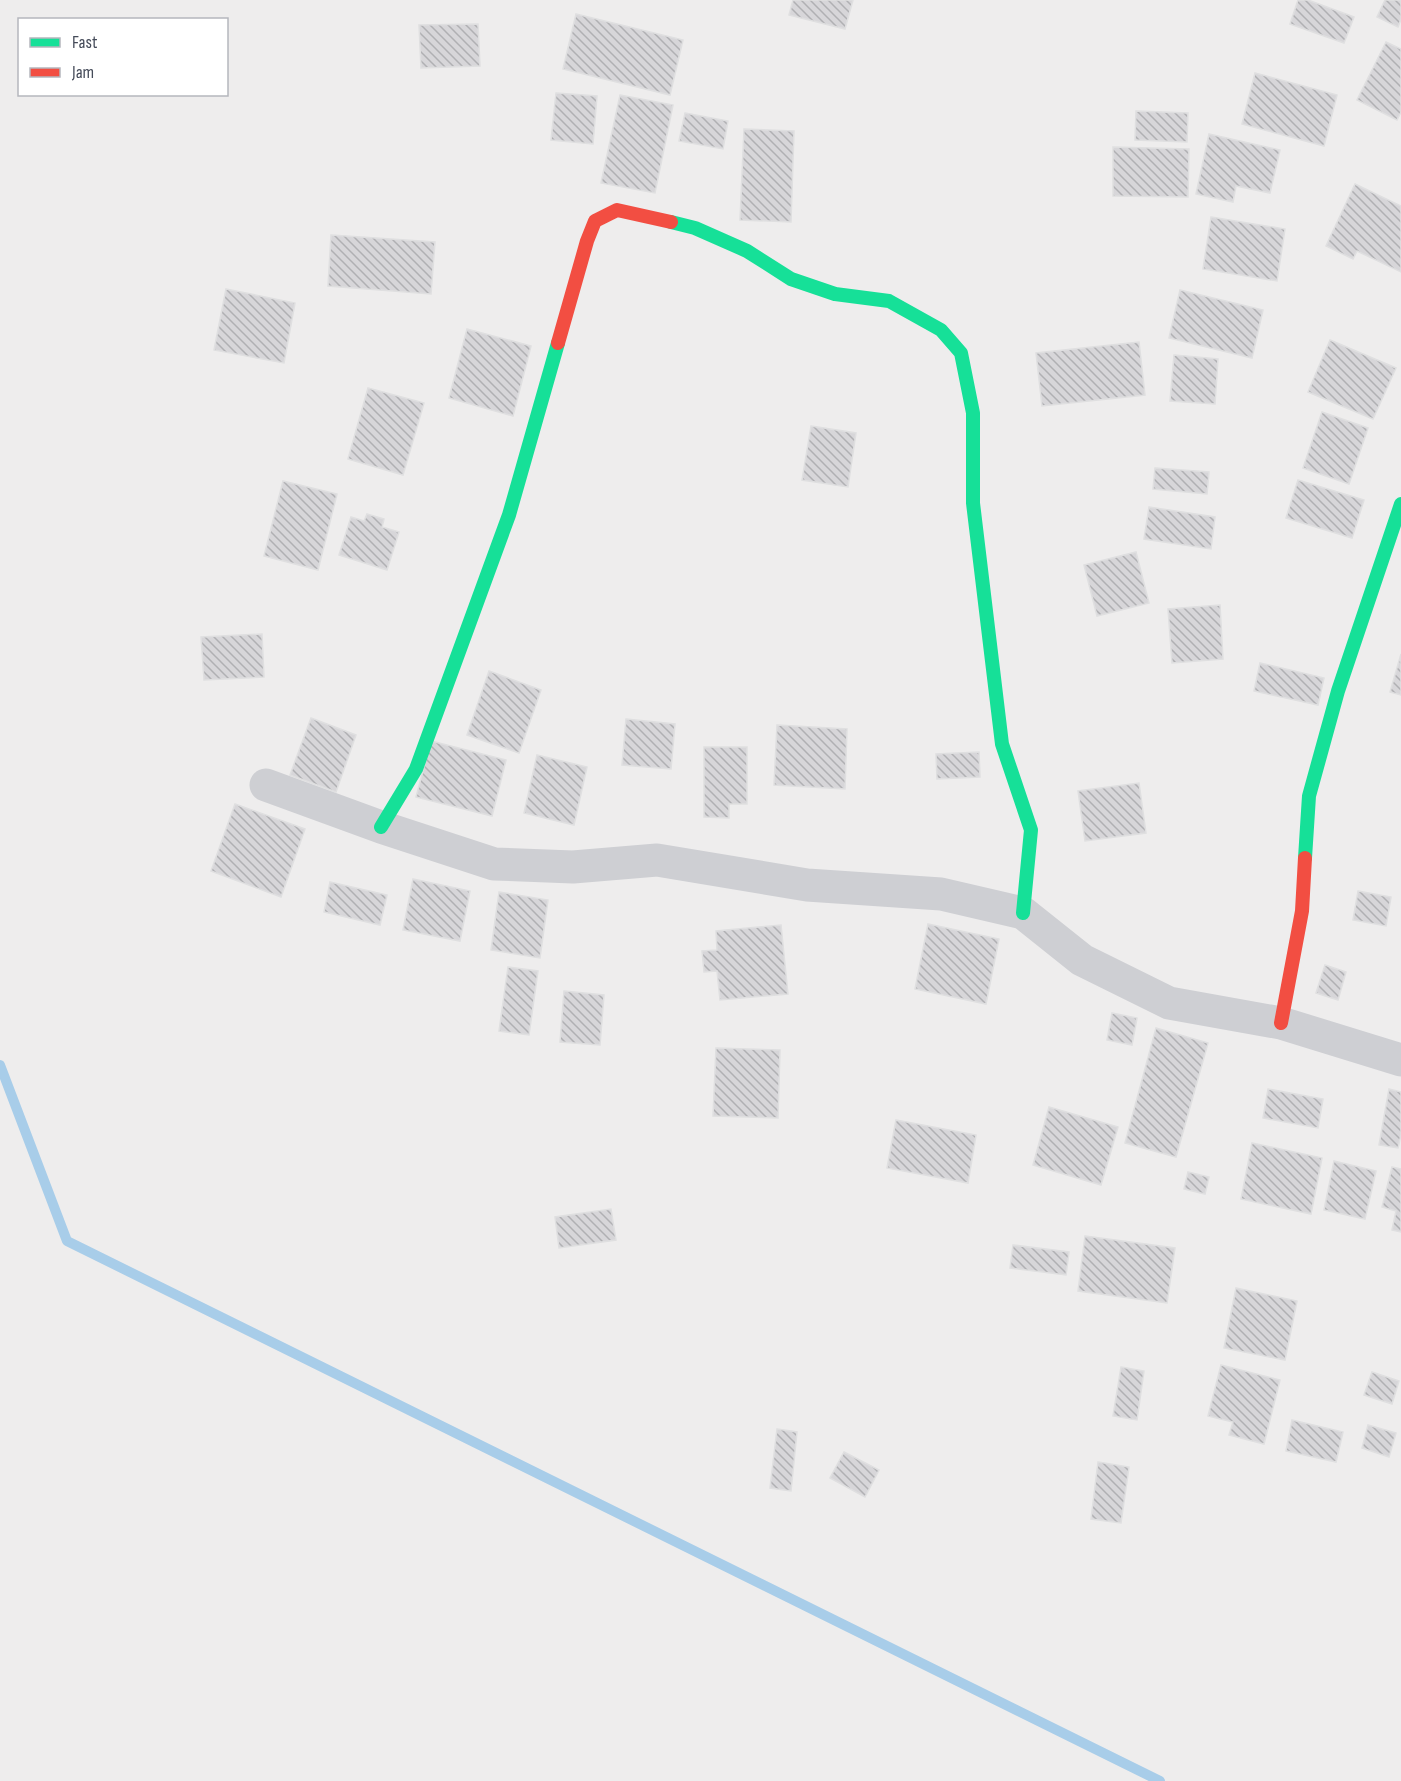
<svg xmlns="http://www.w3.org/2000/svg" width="1401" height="1781" font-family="'Sofia Sans Condensed',sans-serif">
<defs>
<pattern id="building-back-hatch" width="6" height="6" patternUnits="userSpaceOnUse" patternTransform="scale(1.5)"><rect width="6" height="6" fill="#d7d6d9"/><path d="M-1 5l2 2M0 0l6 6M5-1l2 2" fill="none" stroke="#b0b0b3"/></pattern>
</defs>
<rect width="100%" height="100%" fill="#eeeded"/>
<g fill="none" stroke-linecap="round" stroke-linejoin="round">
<polyline stroke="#a8cde9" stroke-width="10" points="0,1065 67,1241 1160,1781"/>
</g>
<g fill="url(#building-back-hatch)" stroke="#dfdfe0" stroke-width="1.5">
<polygon points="793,0 853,0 845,29 789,15"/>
<polygon points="1298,0 1308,0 1354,17 1344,43 1290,24"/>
<polygon points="1385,0 1401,0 1401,19 1398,27 1377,17"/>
<polygon points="576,14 683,40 670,95 563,69"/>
<polygon points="478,24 480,66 421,68 419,25"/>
<polygon points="1386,42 1401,49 1401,112 1397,120 1357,100"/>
<polygon points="1255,73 1337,95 1324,146 1242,124"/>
<polygon points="556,93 597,96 593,144 551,140"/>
<polygon points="620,95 673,105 655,193 601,183"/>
<polygon points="1136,111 1188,113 1187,142 1135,140"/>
<polygon points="685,113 728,121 723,149 679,141"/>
<polygon points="744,129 794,131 791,222 740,220"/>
<polygon points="1209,134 1280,150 1270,193 1236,186 1233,202 1196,194"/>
<polygon points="1113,147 1189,149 1188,197 1113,196"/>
<polygon points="1355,184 1401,206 1401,272 1357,251 1353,259 1326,246"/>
<polygon points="1211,217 1285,229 1277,281 1203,269"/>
<polygon points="331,235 435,242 431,294 328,286"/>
<polygon points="226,289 295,303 284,363 214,350"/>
<polygon points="1180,290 1263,310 1252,358 1169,338"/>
<polygon points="467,329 531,346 513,416 449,398"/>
<polygon points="1330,340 1396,368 1373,419 1308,392"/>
<polygon points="1139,342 1145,395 1042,406 1036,353"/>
<polygon points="1174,355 1218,359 1215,404 1170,401"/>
<polygon points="368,388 424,403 403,475 348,459"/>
<polygon points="1322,412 1368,428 1349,484 1303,468"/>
<polygon points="811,426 856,433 848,487 802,480"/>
<polygon points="1155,468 1209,472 1207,494 1153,489"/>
<polygon points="1298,480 1364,500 1352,538 1286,518"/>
<polygon points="283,481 337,494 318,570 264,556"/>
<polygon points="1149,507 1215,517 1211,549 1144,539"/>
<polygon points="367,514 384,519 382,527 399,532 387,570 339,555 351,517 364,521"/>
<polygon points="1136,552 1149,603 1097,616 1084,565"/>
<polygon points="1220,605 1223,659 1172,663 1168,609"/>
<polygon points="262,634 264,677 204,680 201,637"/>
<polygon points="1401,654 1401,695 1390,692"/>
<polygon points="1260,663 1324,678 1318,705 1254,691"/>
<polygon points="489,671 541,690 519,753 467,735"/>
<polygon points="311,718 356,735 336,792 290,775"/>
<polygon points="626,719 675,724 671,769 622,765"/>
<polygon points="777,725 847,729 845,789 774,785"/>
<polygon points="431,741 506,760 492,816 416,797"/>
<polygon points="704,747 747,747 747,804 729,804 729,818 704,817"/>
<polygon points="979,752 980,777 937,779 936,754"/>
<polygon points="537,755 587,767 574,825 524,813"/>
<polygon points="1139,783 1146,833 1085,841 1078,791"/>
<polygon points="235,804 305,829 281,897 211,871"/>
<polygon points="413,879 470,891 460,941 403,930"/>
<polygon points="330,882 387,895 380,925 324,912"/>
<polygon points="1358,891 1391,897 1386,926 1353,920"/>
<polygon points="499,892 548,900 540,958 491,950"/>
<polygon points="928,924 999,939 986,1004 915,989"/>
<polygon points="781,925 788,994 720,1000 717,971 704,972 702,951 717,950 716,931"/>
<polygon points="1325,965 1346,972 1338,1000 1316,993"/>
<polygon points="508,967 538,971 529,1035 499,1031"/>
<polygon points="564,991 604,995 600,1045 560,1042"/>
<polygon points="1112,1013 1137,1018 1132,1045 1107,1040"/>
<polygon points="1156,1028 1208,1043 1176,1157 1125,1143"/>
<polygon points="716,1048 780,1050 778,1118 713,1116"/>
<polygon points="1268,1089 1323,1099 1318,1128 1263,1118"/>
<polygon points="1389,1089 1401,1092 1401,1135 1398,1148 1379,1145"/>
<polygon points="1049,1107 1118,1127 1101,1185 1033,1165"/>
<polygon points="896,1120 976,1135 968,1183 887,1168"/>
<polygon points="1252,1143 1322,1158 1311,1214 1241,1199"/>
<polygon points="1334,1161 1376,1171 1365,1219 1324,1210"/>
<polygon points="1392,1167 1401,1169 1401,1232 1392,1230 1396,1211 1382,1207"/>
<polygon points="1188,1172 1209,1177 1205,1194 1184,1189"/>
<polygon points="611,1209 616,1240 559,1248 555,1217"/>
<polygon points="1085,1236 1175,1248 1167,1303 1078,1291"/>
<polygon points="1013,1245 1069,1252 1066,1275 1010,1268"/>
<polygon points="1236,1288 1297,1301 1285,1360 1224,1348"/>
<polygon points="1221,1365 1280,1380 1264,1444 1229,1435 1233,1422 1208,1416"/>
<polygon points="1121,1367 1144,1371 1137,1420 1113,1416"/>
<polygon points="1372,1372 1399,1381 1392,1404 1364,1395"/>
<polygon points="1292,1420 1343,1432 1336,1462 1286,1451"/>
<polygon points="1368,1425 1396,1433 1389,1457 1362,1448"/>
<polygon points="777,1429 797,1432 791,1491 770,1488"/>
<polygon points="844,1452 879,1470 865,1497 830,1478"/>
<polygon points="1098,1462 1129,1467 1121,1523 1091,1519"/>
</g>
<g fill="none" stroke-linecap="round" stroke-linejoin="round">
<polyline stroke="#cecfd3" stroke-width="33" points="266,785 381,827 494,864 573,867 657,860 807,885 941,894 1023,913 1082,960 1169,1003 1281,1023 1401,1060"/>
<g stroke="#16e098" stroke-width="14">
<polyline points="671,222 695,228 747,251 791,279 835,294 889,301 941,330 961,353 973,413 973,503 1002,744 1031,830 1023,913"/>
<polyline points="381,827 416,769 509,515 558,343"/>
<polyline points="1305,858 1309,796 1338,691 1401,504"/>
</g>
<g stroke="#f24e42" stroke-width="14">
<polyline points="558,343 587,241 595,221 617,210 671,222"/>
<polyline points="1281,1023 1302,911 1305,858"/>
</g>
</g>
<rect x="18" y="18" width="210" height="78" fill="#ffffff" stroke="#b5b7bd" stroke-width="1.5"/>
<rect x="30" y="38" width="30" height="9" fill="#16e098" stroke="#b5b7bd" stroke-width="1.5"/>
<text x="72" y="48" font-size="18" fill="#454b59">Fast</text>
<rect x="30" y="68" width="30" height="9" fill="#f24e42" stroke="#b5b7bd" stroke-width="1.5"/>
<text x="72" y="78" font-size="18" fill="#454b59">Jam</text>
</svg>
